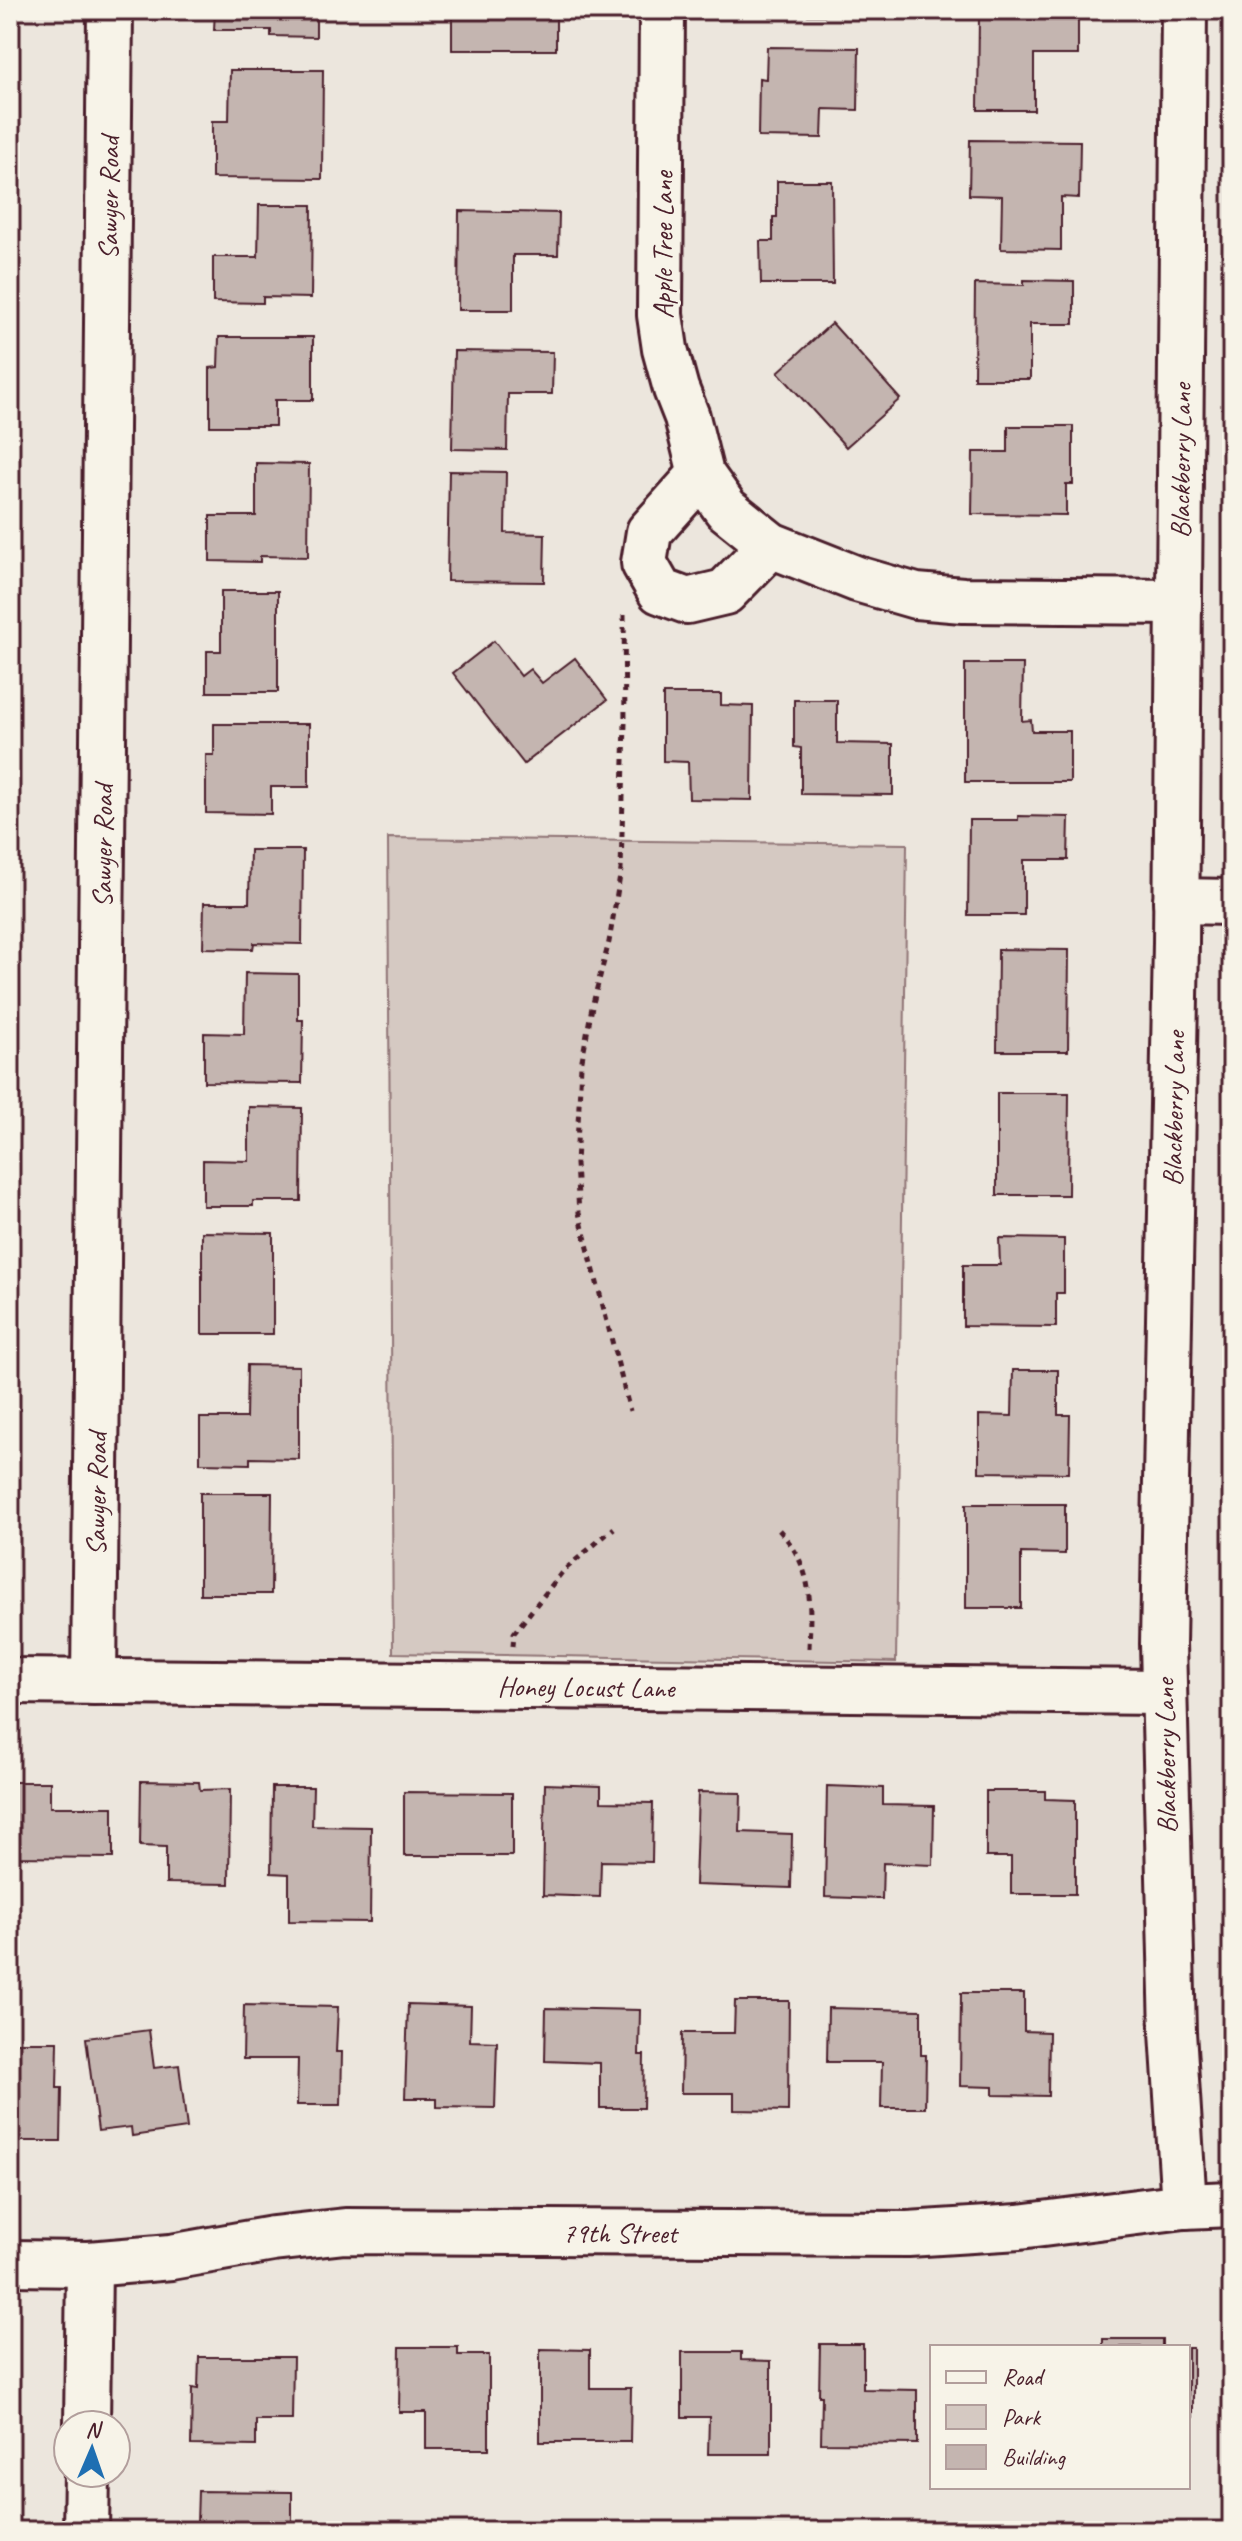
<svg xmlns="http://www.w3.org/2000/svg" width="1242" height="2541" font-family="Caveat,sans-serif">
<rect width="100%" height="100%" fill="#ece6dd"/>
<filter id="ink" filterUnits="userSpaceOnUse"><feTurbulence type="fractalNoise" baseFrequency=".0125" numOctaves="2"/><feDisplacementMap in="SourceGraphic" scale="16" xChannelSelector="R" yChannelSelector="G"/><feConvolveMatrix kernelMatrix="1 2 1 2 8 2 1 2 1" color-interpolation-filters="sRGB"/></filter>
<g filter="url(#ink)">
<polygon fill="#d5c9c2" stroke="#907476" stroke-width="2" points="388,838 907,844 896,1662 393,1653"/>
<g fill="#c4b5b0" stroke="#4a1f2b" stroke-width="2">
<polygon points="215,10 316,10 316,37 271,36 271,30 214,30"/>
<rect x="452" y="10" width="104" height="40"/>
<rect x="758" y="10" width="110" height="5"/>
<polygon points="1028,11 1078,11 1078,55 1034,55 1034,110 978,110 979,15 1028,15"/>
<polygon points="767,47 859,48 858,110 823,109 822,138 758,137 759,78 766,79"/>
<polygon points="230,70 323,70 322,179 212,178 212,121 229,121"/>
<polygon points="970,140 1080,141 1079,198 1061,197 1061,250 1001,249 1002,196 969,195"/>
<polygon points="777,181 832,181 833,284 761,284 760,241 773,241 773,217 777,217"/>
<polygon points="259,205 312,205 311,298 263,297 263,303 213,302 213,257 258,257"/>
<polygon points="459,211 559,213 558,255 513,255 513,310 458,310"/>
<polygon points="1024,280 1074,281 1074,324 1030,324 1030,379 974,379 975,284 1024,285"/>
<polygon points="832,323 900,399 846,447 778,372"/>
<polygon points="219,337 313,337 313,400 275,400 275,426 210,426 210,368 218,367"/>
<polygon points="454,351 553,352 552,394 508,394 507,450 452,449"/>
<polygon points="1008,426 1073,426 1073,484 1066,484 1066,515 972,514 973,452 1008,452"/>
<polygon points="256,463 309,464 308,557 260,556 260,562 210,561 210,516 256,516"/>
<polygon points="449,471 506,472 505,533 545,534 544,582 447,581"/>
<polygon points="221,591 278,591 278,692 207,692 207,651 221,651"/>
<polygon points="494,641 521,676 530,669 542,683 575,658 607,700 524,764 453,673"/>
<polygon points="965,664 1023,664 1022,721 1031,720 1032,731 1070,731 1070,782 965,782"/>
<polygon points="663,694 721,694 721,705 753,706 752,800 689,799 688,762 663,761"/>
<polygon points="794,700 837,700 837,743 893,744 893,795 801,794 801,748 794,747"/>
<polygon points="214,724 309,724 309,787 271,787 271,814 206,813 206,755 214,755"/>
<polygon points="1018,816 1069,817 1068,860 1024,860 1024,915 968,915 969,820 1018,820"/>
<polygon points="250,850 303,850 302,944 254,943 253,949 203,948 204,903 249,903"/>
<polygon points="998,949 1069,950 1068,1051 997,1051"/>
<polygon points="245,973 298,974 298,1020 303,1020 302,1083 204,1082 204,1033 244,1034"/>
<polygon points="997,1093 1069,1093 1068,1195 997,1195"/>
<polygon points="249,1107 302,1108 301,1201 253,1201 253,1206 203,1206 203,1160 249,1161"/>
<polygon points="202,1232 273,1233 273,1334 202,1334"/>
<polygon points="999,1238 1064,1239 1064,1293 1056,1293 1056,1327 963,1326 963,1265 1000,1265"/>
<polygon points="247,1365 299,1366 299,1459 250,1458 250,1464 200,1463 200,1418 246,1418"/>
<polygon points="1013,1370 1058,1370 1058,1415 1070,1415 1069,1473 979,1472 979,1415 1012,1416"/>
<polygon points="200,1493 272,1493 271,1594 200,1594"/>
<polygon points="966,1504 1065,1504 1065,1554 1021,1553 1021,1608 966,1608"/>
<polygon points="141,1781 199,1782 200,1790 230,1789 229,1884 166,1883 166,1847 140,1846"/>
<polygon points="11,1782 50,1782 50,1807 113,1807 113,1858 10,1857"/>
<polygon points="545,1784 601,1786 601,1802 653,1803 652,1862 601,1861 600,1897 543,1895"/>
<polygon points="827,1786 883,1788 883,1805 934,1806 933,1865 883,1863 882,1899 825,1897"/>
<polygon points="272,1787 313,1787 312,1826 371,1827 370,1922 289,1921 289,1874 271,1873"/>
<polygon points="986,1791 1045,1791 1045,1799 1075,1800 1075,1894 1011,1894 1011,1857 986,1857"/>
<polygon points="404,1792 512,1793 512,1856 404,1856"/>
<polygon points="698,1792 741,1793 740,1832 792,1834 791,1888 695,1885"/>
<polygon points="961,1993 1024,1993 1024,2031 1049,2032 1048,2096 993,2095 993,2087 960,2086"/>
<polygon points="735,2001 789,2001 788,2111 734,2110 734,2093 681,2093 682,2033 734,2033"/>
<polygon points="408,2004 471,2006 470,2041 497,2042 495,2108 437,2107 437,2098 405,2098"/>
<polygon points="244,2005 338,2007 336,2052 342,2052 341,2105 297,2105 298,2059 243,2059"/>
<polygon points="546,2008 640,2010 639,2055 644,2055 643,2108 600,2108 600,2063 545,2061"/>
<polygon points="828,2008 921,2010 921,2055 926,2055 925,2108 881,2108 882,2062 827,2062"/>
<polygon points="149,2030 154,2068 179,2065 187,2128 132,2136 131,2127 98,2131 86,2038"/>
<polygon points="10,2042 58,2042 57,2088 62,2088 61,2141 18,2141 18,2096 10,2096"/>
<rect x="1103" y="2339" width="59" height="8"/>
<polygon points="820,2344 863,2344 863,2389 917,2390 917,2444 821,2443 822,2396 819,2396"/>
<polygon points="400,2347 458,2347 458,2355 489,2355 489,2449 426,2449 426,2412 399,2412"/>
<rect x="1188" y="2348" width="5" height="93"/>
<polygon points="540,2349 590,2350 590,2388 631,2388 630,2442 540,2442"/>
<polygon points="682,2352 741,2352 741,2360 771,2361 771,2454 708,2454 709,2417 682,2417"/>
<polygon points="199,2357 293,2357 292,2420 256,2420 256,2446 191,2445 192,2388 198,2389"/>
<polygon points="198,2491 292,2492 292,2531 191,2531 191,2523 197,2523"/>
</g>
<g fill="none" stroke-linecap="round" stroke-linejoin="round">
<g stroke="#4a1f2b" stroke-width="50">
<g id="street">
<polyline points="662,10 660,315 665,349 676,389 687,417 701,474 726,509 771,545 857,579 916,596 963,600 1179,602"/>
<polyline points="701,474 649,532 644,563 660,591 687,601 725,592 771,545"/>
<polyline points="1176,901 1232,902"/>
<path id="s1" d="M 10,1681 L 1163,1692"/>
<path id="s2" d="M 94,1682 L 110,10"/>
<path id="s3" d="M 1184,2206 L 1173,2032 L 1163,1644 L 1176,943 L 1184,10"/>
<path id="s4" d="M 10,2263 L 89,2264 L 171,2257 L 273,2239 L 345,2231 L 908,2234 L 1019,2227 L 1184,2206 L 1232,2204"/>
<polyline points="87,2425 89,2264"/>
<polyline points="86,2531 87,2473"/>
</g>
</g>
<g stroke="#4a1f2b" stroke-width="5" stroke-dasharray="6 6" stroke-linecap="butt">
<polyline points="624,615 625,723 621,870 609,942 592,1007 581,1065 576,1164 579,1213 630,1411"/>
<path d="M 779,1530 C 813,1567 811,1601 809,1648"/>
<polyline points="513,1646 514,1633 563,1571 614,1528"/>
</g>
<use href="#street" stroke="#f7f3e8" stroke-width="44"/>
</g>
</g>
<g text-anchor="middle" stroke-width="6" stroke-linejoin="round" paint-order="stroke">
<g font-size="28" fill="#4a1f2b" stroke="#f7f3e8">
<text dy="10" stroke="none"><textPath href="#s2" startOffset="1484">Sawyer Road</textPath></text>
<text transform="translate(662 245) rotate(-90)" y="10">Apple Tree Lane</text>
<text dy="10" stroke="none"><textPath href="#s3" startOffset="1746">Blackberry Lane</textPath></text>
<text dy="10" stroke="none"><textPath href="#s2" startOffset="836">Sawyer Road</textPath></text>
<text dy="10" stroke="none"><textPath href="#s3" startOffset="1098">Blackberry Lane</textPath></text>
<text dy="10" stroke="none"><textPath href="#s2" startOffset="188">Sawyer Road</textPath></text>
<text dy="10" stroke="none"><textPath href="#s1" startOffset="576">Honey Locust Lane</textPath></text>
<text transform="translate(1165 1756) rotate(-91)" y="10">Blackberry Lane</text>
<text dy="10" stroke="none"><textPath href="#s4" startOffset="612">79th Street</textPath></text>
</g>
</g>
<rect width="1242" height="2541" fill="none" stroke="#f7f3e8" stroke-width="40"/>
<rect x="20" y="20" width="1202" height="2501" fill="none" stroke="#4a1f2b" stroke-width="3" filter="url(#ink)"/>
<rect x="930" y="2345" width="260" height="144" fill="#f7f3e8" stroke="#b29e9c" stroke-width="2"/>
<rect x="946" y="2371" width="40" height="12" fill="#f7f3e8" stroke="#b29e9c" stroke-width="2"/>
<text x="1002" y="2385" font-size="24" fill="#4a1f2b">Road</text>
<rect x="946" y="2405" width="40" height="24" fill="#d5c9c2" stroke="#b29e9c" stroke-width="2"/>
<text x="1002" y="2425" font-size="24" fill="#4a1f2b">Park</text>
<rect x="946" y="2445" width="40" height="24" fill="#c4b5b0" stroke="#b29e9c" stroke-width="2"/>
<text x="1002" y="2465" font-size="24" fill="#4a1f2b">Building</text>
<g transform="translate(92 2449) rotate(2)"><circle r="38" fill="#f7f3e8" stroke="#b29e9c" stroke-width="2"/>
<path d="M0-6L14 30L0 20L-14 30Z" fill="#1f6fb2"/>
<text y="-12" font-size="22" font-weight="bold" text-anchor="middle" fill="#4a1f2b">N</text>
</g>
</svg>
